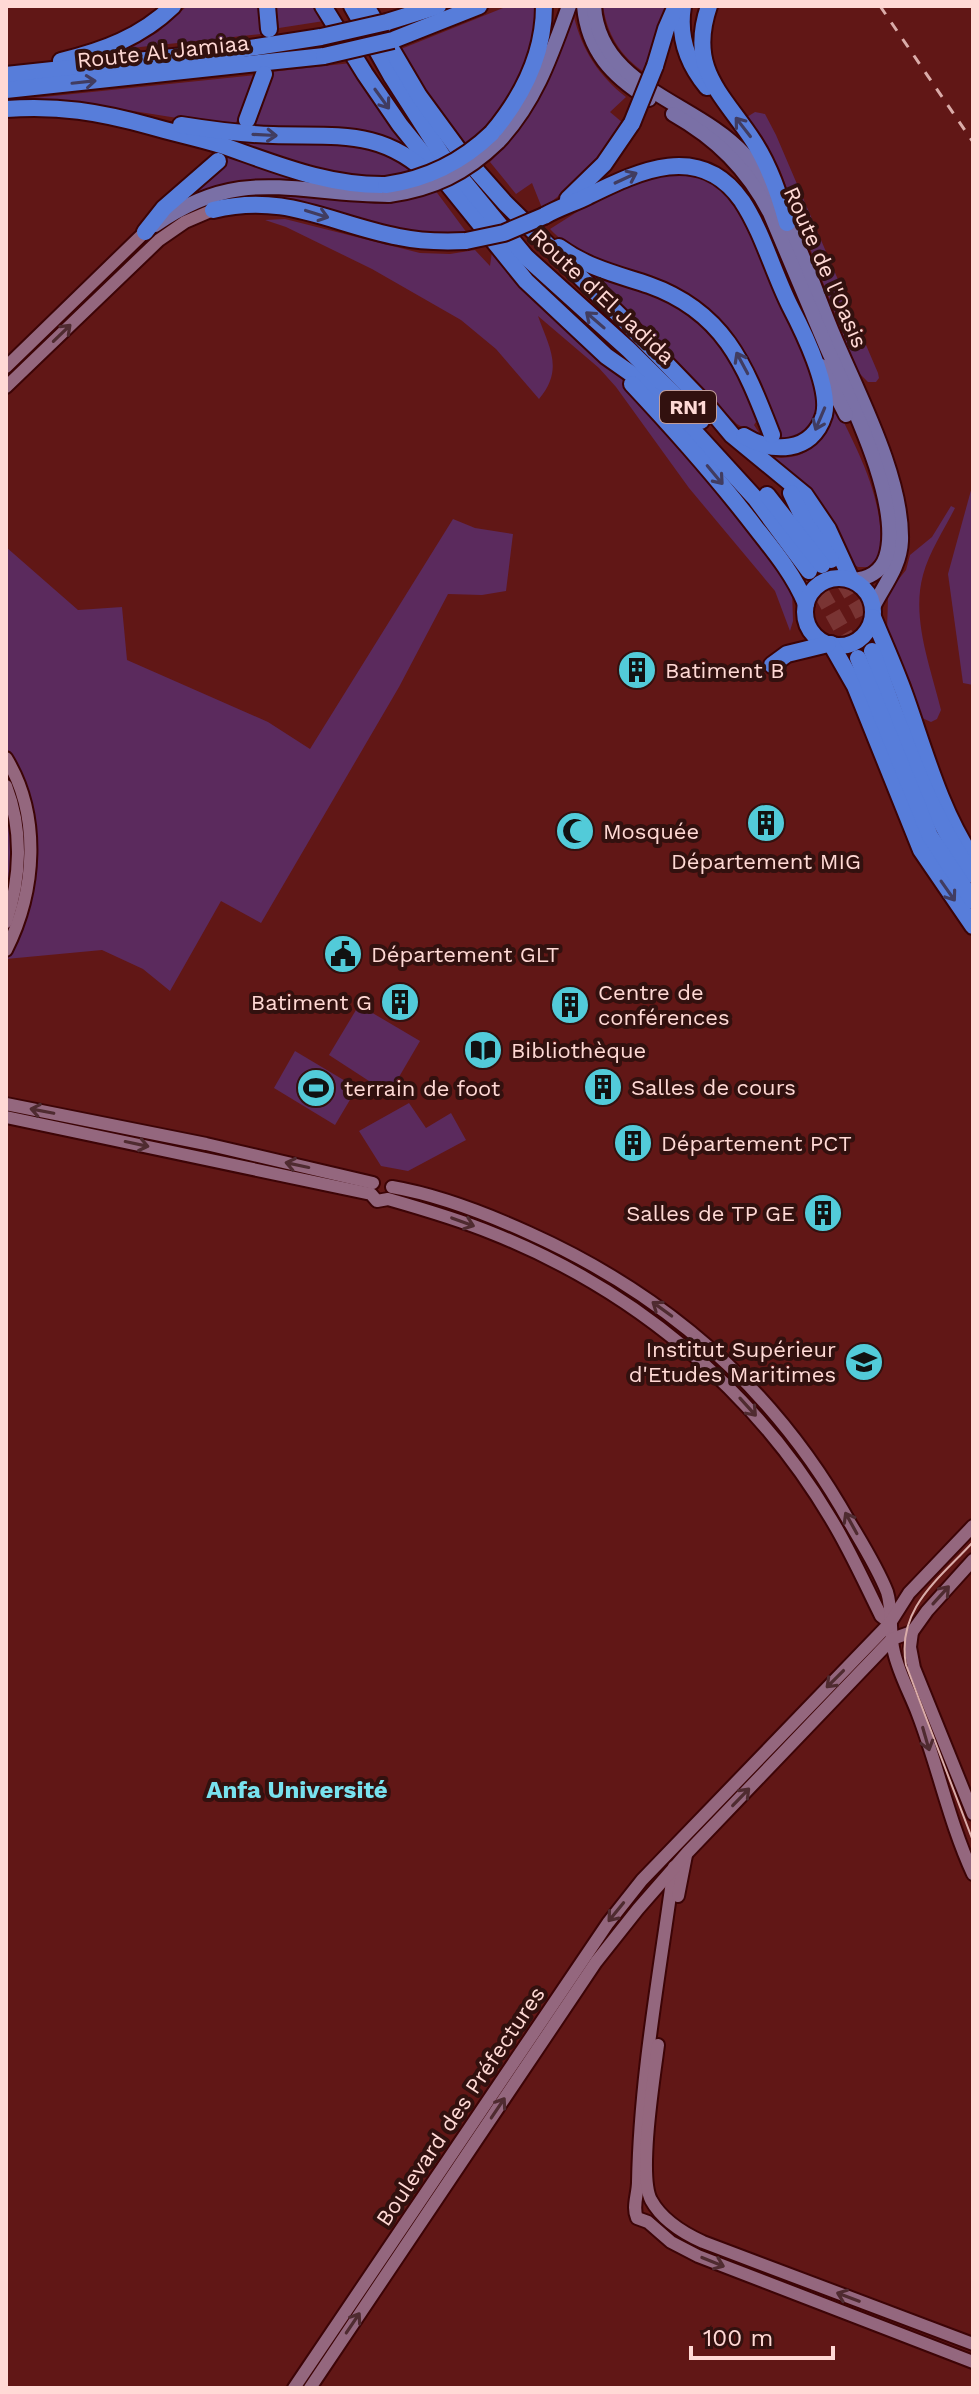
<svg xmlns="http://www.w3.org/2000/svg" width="979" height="2394" font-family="'Work Sans',sans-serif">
<rect width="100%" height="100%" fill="#611716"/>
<g fill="#5b2a5d">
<polygon points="187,6 263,6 258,12 261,34 131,48 158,32"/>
<polygon points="276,6 315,6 324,21 279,28"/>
<polygon points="508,6 540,6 528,65 495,120 466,144 425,89 401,49"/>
<path d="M 603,6 L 667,6 L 644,72 C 620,56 607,34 603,6 Z"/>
<path d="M 574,17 C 582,50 599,76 626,97 L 610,112 L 623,123 C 599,157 577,185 542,208 L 532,183 L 516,194 L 490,162 C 532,120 554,72 574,17 Z"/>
<polygon points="351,63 413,153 247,132 271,72"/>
<polygon points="257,75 234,127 89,104 35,101 34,98"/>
<polygon points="755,112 765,114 776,135 878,373 879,378 876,382 868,382 857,371 780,170 765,143 747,117"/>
<polygon points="204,132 316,138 383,150 414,171 392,177 346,180"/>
<path d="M 228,157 L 315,183 C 263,178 216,179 170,208 Z"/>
<path d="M 668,171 C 705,177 721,183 742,215 L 814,379 L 820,407 L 807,435 L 782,441 L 779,439 C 764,401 752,352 722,324 C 713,314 696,309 684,304 C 642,284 582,263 550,229 L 618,186 Z"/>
<polygon points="435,190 467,233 431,236 234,200 205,206 228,198 251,195 394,201 417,198"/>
<path d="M 285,219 L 420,253 L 450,254 L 475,250 L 490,266 L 492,252 L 532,298 L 627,383 L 759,543 L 792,590 L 793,621 L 790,631 L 775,591 L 689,488 L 616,387 L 599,368 L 538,316 C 548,345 565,369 539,399 L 496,349 L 461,320 L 372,269 L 286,227 L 265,220 Z"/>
<polygon points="582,271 674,301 724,343 765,432 756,422 754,425 763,439 737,424"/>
<path d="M 833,400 C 856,448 886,499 880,555 L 868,567 L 858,567 L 850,562 C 828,515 812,486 768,457 C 813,463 825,438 833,400 Z"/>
<polygon points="973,483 973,685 963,683 948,574"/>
<path d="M 951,506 L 955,508 C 944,530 929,552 923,575 C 911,619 931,668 941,710 L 937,719 L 931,722 L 922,718 L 911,683 L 887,631 L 888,598 L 891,589 L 906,570 L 910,555 L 932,537 Z"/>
<polygon points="453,519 475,528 513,534 506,591 482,595 448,594 399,687 261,923 221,901 170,991 143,969 102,950 6,959 6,547 78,610 122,607 127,660 268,722 310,749"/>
<polygon points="359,1005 420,1041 389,1094 329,1055"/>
<polygon points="295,1051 357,1088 335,1125 274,1088"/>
<polygon points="409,1103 426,1128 451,1113 466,1140 408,1171 381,1166 359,1131"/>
</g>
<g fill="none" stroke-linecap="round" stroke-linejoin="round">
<g stroke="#793433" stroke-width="16" stroke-dasharray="16 8" stroke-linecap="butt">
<polyline points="831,560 858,606 879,649"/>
<polyline points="809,571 858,658"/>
</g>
<g stroke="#3c0406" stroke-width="16">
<g id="secondary">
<polyline points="6,367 145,232"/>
<polyline points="6,387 159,240 185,222 213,210"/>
<path d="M 6,758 C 41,815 36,891 6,950"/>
<path d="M 6,786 C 23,830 21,878 6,922"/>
<polyline points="6,1104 206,1144 373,1183"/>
<path d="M 6,1117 L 371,1194 L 377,1201 L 388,1199 C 423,1209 458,1219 492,1233 C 633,1289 753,1388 831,1519 C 850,1550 865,1584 881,1616 L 890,1623"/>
<path d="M 392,1187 C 439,1195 485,1213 529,1233 C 667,1295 776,1390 850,1523 C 863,1545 878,1569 887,1592 C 893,1611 889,1633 894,1652 C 899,1674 910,1693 918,1714 C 938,1766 949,1822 973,1874"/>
<polyline points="912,1632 910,1647 914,1668 973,1814"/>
<path d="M 674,1867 C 660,1971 640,2077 638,2182 C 638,2194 632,2207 637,2218 L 648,2222 L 671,2242 L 698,2256 L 973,2362"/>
<polyline points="678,1896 686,1855"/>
<path d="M 658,2045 C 654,2076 638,2175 651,2200 C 662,2220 683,2233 703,2242 L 973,2344"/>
<polyline points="294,2388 608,1923 642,1880 890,1623 909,1593 973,1526"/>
<polyline points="310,2388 596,1962 638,1909 687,1853 892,1639 912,1632 927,1611 973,1560"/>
</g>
</g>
<g stroke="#3c0406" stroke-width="18">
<g id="primary">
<path d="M 584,6 C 588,51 612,76 649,99"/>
<path d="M 594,6 C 599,88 697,102 744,154 C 788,203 808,274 833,334 C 857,392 903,477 901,541 C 900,567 884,585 873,607"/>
<path d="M 673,114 C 717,139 747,169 770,213 C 789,258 808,303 827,348 C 849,398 903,505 886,557 C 881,572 868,579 853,580"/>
<path d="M 498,142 C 535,103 551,56 569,6"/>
<path d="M 155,225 C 242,164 294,195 389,195"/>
<polyline points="821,366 846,415"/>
</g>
</g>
<g stroke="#3c0406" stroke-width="20">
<g id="highway">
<polyline points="267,6 269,29"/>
<polyline points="323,6 365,74 400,125 526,281 606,356 650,387 681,417 755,498 809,571"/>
<polyline points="352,6 392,77 442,155 526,257 629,350 701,421"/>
<polyline points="366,6 419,96 460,152 505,203 623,319 711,410 732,435 805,495 828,529 851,579"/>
<path d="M 683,6 C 678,37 687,63 707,87"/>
<path d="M 709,6 C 687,70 723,94 754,142 C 770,167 779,194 787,223"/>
<polyline points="387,22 438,6"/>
<polyline points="393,40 479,6"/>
<path d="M 61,61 C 103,51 141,37 173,6"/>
<polyline points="655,66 666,29 676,6"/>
<polyline points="6,75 230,51 321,37"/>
<polyline points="6,90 324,56"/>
<path d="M 6,109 C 58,105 100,112 150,126 C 174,133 198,138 221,145 C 276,164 327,186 386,185"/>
<polyline points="247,120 264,74"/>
<path d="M 181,125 C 212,130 242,134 273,135 C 338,137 383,128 433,178"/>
<path d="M 492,133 C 523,96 544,55 544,6"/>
<polyline points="568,199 604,164 632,123"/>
<path d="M 213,210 C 285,192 331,224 399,237 C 422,242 443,242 466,241"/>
<path d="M 544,216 C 558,208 574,203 588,196 C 639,171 700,141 742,201 C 763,233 773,272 790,306 C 803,331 831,388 824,415 C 812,454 772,453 744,436"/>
<polyline points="145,232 164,208 218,161"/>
<path d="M 559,247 C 588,268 616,274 649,285 C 725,312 745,366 772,435"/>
<path d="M 632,384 C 675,430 717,477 756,528 C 775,552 794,575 806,604"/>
<polyline points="791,493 805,522 831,560"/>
<polyline points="767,495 822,565"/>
<circle cx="839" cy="612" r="34"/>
<path d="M 873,617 C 885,646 898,674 908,704 C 926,756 942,813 973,859"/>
<polyline points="831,644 855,686 921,850 973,926"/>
<path d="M 872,651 C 901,728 925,808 973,875"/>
<polyline points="858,658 930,836 973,901"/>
<polyline points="772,665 787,654 828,644"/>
</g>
</g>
<use href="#secondary" stroke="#94677e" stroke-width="12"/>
<use href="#primary" stroke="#7a70a6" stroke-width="14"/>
<use href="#highway" stroke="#577dda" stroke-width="16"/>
<path stroke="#daaca9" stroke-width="2" d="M 973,1542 C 938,1580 896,1609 906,1665 L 973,1841"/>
<polyline stroke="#daaca9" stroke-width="3" stroke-dasharray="10 10" stroke-linecap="butt" points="880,6 973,142"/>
<g stroke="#3c0406" stroke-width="18" stroke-linecap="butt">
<path id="primary-bridge" d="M 389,195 C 433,189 466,173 498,142"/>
</g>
<g stroke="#3c0406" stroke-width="20" stroke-linecap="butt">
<g id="highway-bridge">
<polyline points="321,37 387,22"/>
<polyline points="324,56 393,40"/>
<polyline points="632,123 655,66"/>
<path d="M 386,185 C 428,179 462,162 492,133"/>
<polyline points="466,241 504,233 544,216"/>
</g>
</g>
<use href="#primary-bridge" stroke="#7a70a6" stroke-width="14"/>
<use href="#highway-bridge" stroke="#577dda" stroke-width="16"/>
</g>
<defs><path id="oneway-shaft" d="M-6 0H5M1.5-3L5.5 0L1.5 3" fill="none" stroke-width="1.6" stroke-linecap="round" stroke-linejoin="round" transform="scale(2)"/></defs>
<g stroke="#413c60">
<use href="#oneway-shaft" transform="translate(84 82) rotate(-6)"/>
<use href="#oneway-shaft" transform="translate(382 99) rotate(54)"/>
<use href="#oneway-shaft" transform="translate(743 127) rotate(-128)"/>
<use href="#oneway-shaft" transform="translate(265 135) rotate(3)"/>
<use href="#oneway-shaft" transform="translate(626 178) rotate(-25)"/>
<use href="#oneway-shaft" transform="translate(317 214) rotate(17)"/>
<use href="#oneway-shaft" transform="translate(595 320) rotate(-139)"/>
<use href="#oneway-shaft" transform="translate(742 363) rotate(-118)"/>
<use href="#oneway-shaft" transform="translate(820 419) rotate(113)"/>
<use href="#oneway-shaft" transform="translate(715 475) rotate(50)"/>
<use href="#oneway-shaft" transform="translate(948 891) rotate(55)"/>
</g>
<g stroke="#4f2b30">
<use href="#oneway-shaft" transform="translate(62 333) rotate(-44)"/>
<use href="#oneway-shaft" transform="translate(42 1111) rotate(-169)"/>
<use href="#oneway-shaft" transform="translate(137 1144) rotate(12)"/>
<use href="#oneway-shaft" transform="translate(297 1165) rotate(-168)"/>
<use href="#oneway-shaft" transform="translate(463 1222) rotate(20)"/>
<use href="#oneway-shaft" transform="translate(662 1309) rotate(-144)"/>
<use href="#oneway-shaft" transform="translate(748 1407) rotate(48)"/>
<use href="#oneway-shaft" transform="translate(851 1523) rotate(-119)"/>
<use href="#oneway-shaft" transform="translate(941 1595) rotate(-48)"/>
<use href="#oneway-shaft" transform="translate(835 1679) rotate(135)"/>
<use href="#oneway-shaft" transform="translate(926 1739) rotate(74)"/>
<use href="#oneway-shaft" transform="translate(741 1797) rotate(-46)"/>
<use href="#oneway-shaft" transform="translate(616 1912) rotate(129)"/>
<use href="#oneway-shaft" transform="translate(498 2108) rotate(-56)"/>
<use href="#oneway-shaft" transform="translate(713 2262) rotate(22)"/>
<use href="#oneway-shaft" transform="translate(848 2297) rotate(-159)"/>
<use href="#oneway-shaft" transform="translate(353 2323) rotate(-56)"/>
</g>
<defs>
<g id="building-disc" transform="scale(2)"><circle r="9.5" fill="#52cbd9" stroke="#32110f"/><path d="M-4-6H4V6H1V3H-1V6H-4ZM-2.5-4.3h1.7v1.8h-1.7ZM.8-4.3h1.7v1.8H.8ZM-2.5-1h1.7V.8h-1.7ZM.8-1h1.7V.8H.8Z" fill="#111"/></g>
<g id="mosque-disc" transform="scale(2)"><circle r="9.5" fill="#52cbd9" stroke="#32110f"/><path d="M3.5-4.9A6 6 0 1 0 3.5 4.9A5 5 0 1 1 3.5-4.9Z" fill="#111"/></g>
<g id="civic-disc" transform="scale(2)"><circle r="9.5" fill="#52cbd9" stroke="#32110f"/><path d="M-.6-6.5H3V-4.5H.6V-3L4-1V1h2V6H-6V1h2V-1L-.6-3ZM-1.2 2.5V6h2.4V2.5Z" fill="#111"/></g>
<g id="library-disc" transform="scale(2)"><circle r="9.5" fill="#52cbd9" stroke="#32110f"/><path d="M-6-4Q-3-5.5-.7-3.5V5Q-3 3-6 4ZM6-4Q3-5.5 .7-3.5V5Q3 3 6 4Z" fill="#111"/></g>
<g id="stadium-disc" transform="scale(2)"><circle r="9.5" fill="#52cbd9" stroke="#32110f"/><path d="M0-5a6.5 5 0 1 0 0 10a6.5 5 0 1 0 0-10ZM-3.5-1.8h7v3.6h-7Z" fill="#111"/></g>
<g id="university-disc" transform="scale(2)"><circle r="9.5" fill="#52cbd9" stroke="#32110f"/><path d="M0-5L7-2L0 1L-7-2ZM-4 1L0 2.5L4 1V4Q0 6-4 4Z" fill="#111"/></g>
</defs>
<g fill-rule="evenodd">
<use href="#building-disc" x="637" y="670"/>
<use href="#building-disc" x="766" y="823"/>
<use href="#mosque-disc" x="575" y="831"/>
<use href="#civic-disc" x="343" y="954"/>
<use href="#building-disc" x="400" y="1002"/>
<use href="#building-disc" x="570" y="1005"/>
<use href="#library-disc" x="483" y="1050"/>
<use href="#building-disc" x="603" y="1087"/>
<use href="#stadium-disc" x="316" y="1088"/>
<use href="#building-disc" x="633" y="1143"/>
<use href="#building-disc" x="823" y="1213"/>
<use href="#university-disc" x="864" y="1362"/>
</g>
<g text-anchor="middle" stroke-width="8" stroke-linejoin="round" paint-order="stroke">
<rect fill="#32110f" stroke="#c29d9a" stroke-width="2" x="660" y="391" width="56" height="32" rx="6"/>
<g font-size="20" font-weight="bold" fill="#ffd9d5">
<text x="688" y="414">RN1</text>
</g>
<g font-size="22" fill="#ffd9d5" stroke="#32110f">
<text transform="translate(163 51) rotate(-6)" y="8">Route Al Jamiaa</text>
<text transform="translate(826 267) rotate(66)" y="8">Route de l'Oasis</text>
<text transform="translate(603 296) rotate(43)" y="8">Route d'El Jadida</text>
<text transform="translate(460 2106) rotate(-56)" y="8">Boulevard des Préfectures</text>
</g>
<g font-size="22" fill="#ffd9d5" stroke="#32110f" text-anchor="start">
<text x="665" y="678">Batiment B</text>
<text x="603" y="839">Mosquée</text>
<text x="766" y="869" text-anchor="middle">Département MIG</text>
<text x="371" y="962">Département GLT</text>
<text x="598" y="1000">Centre de<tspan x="598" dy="25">conférences</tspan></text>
<text x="372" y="1010" text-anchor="end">Batiment G</text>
<text x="511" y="1058">Bibliothèque</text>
<text x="631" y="1095">Salles de cours</text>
<text x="344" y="1096">terrain de foot</text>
<text x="661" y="1151">Département PCT</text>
<text x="795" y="1221" text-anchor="end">Salles de TP GE</text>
<text x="836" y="1357" text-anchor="end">Institut Supérieur<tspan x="836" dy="25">d'Etudes Maritimes</tspan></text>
</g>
<g font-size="24" font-weight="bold" fill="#78e2ef" stroke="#32110f">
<text x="297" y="1798">Anfa Université</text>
</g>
</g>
<rect width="979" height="2394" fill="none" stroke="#ffd9d5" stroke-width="16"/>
<path d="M691 2346v12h142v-12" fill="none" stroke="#ffd9d5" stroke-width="4"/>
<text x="703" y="2346" font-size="24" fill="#ffd9d5" stroke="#32110f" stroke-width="6" paint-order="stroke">100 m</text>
</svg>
